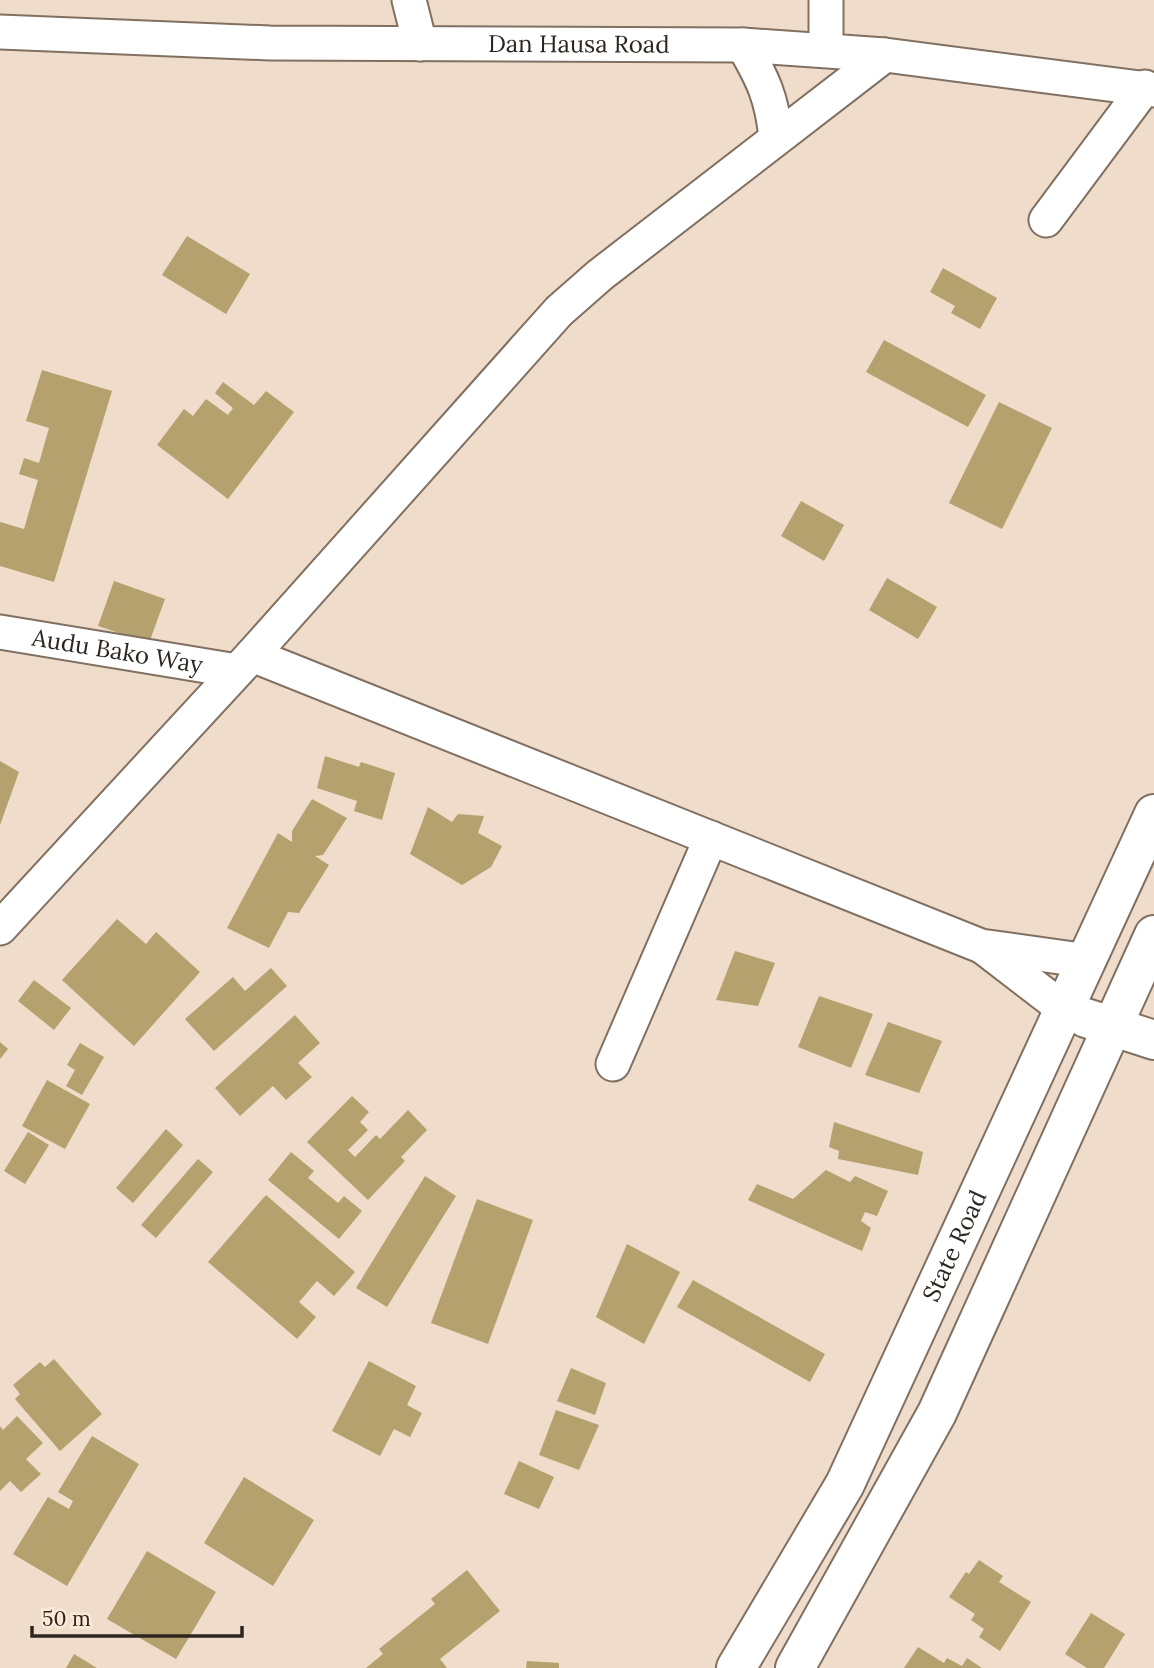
<svg xmlns="http://www.w3.org/2000/svg" width="1154" height="1668" font-family="Lora,serif">
<rect width="100%" height="100%" fill="#efdccb"/>
<g fill="#b4a16e">
<polygon points="187,236 250,274 226,314 162,275"/>
<polygon points="943,268 997,298 980,329 951,313 955,306 930,292"/>
<polygon points="884,340 986,395 968,427 866,372"/>
<polygon points="42,370 112,391 54,582 0,566 0,522 24,529 38,480 19,474 24,458 39,463 49,428 26,421"/>
<polygon points="223,382 254,405 266,391 294,412 228,499 157,445 184,409 193,416 206,399 228,415 233,408 215,393"/>
<polygon points="999,402 1052,428 1002,529 949,503"/>
<polygon points="801,501 844,525 824,561 781,536"/>
<polygon points="887,578 937,607 918,639 869,610"/>
<polygon points="114,581 165,599 149,643 98,626"/>
<polygon points="325,756 359,767 361,762 395,773 382,820 354,811 357,801 317,788"/>
<polygon points="0,761 19,772 0,825"/>
<polygon points="312,799 347,818 323,855 315,856 329,865 299,913 288,912 269,948 227,928 278,833 292,842 292,831"/>
<polygon points="428,807 452,822 458,814 484,816 478,833 502,846 491,867 462,885 410,854"/>
<polygon points="117,919 146,944 156,932 200,972 134,1046 62,980"/>
<polygon points="735,951 775,963 758,1006 716,1000"/>
<polygon points="271,968 287,986 214,1051 185,1019 233,977 245,991"/>
<polygon points="34,980 71,1008 54,1030 18,1001"/>
<polygon points="819,996 873,1014 851,1068 798,1047"/>
<polygon points="295,1015 320,1043 298,1063 312,1077 286,1100 273,1086 240,1116 215,1088"/>
<polygon points="888,1022 942,1041 919,1093 865,1075"/>
<polygon points="0,1042 8,1049 0,1059"/>
<polygon points="80,1043 104,1057 82,1095 66,1086 75,1070 67,1065"/>
<polygon points="47,1080 90,1104 65,1149 22,1126"/>
<polygon points="352,1096 369,1112 360,1122 368,1130 348,1150 355,1157 376,1135 380,1139 408,1110 427,1130 401,1157 405,1161 368,1200 307,1142"/>
<polygon points="834,1122 923,1152 918,1175 838,1159 839,1151 829,1147"/>
<polygon points="166,1129 183,1145 133,1203 116,1188"/>
<polygon points="28,1132 49,1145 25,1184 4,1171"/>
<polygon points="291,1152 314,1171 308,1178 338,1203 344,1196 362,1211 339,1239 268,1180"/>
<polygon points="198,1159 213,1172 156,1238 141,1225"/>
<polygon points="826,1170 850,1182 855,1176 888,1191 877,1216 865,1212 861,1221 871,1228 862,1251 748,1200 757,1184 793,1199"/>
<polygon points="425,1176 456,1196 387,1307 356,1288"/>
<polygon points="266,1195 355,1272 334,1296 317,1281 299,1302 316,1317 297,1339 208,1262"/>
<polygon points="477,1199 533,1220 488,1344 431,1323"/>
<polygon points="627,1244 680,1272 644,1344 596,1317"/>
<polygon points="693,1280 825,1354 810,1382 677,1307"/>
<polygon points="54,1359 102,1414 60,1451 15,1399 20,1394 13,1385 40,1362 45,1367"/>
<polygon points="369,1361 416,1386 407,1405 422,1413 410,1437 394,1429 380,1456 332,1431"/>
<polygon points="571,1368 606,1383 595,1415 557,1401"/>
<polygon points="556,1410 599,1425 579,1470 539,1455"/>
<polygon points="17,1416 43,1443 26,1459 41,1474 21,1492 10,1481 0,1491 0,1426 3,1430"/>
<polygon points="92,1436 139,1464 67,1586 13,1554 48,1497 69,1509 73,1501 58,1492"/>
<polygon points="519,1461 554,1477 539,1509 504,1494"/>
<polygon points="244,1477 314,1520 273,1586 204,1543"/>
<polygon points="147,1551 216,1592 176,1659 107,1619"/>
<polygon points="979,1560 1003,1576 999,1582 1031,1602 1000,1651 979,1637 984,1629 971,1620 975,1614 949,1597 966,1572 969,1574"/>
<polygon points="467,1570 500,1611 440,1659 447,1668 366,1668 383,1654 379,1649 435,1604 431,1599"/>
<polygon points="1091,1613 1125,1634 1104,1668 1087,1668 1065,1654"/>
<polygon points="918,1647 944,1663 947,1658 962,1666 967,1658 982,1668 904,1668"/>
<polygon points="74,1654 97,1668 66,1668"/>
<polygon points="527,1661 559,1663 559,1668 526,1668"/>
</g>
<g fill="none" stroke-linecap="round" stroke-linejoin="round">
<g stroke="#817061" stroke-width="37">
<g id="minor">
<polyline points="409,0 420,44"/>
<path id="s1" d="M 0,32 L 270,43 L 743,45 L 885,55 L 1154,90"/>
<path d="M 743,45 C 763,79 772,98 776,138"/>
<polyline points="826,49 826,0"/>
<polyline points="1046,220 1145,87"/>
<path id="s2" d="M 0,632 L 237,671"/>
<polyline points="252,655 981,946 1088,961"/>
<polyline points="0,928 252,655 559,311 600,275 885,55"/>
<polyline points="983,947 1065,1010"/>
<polyline points="613,1064 711,838"/>
</g>
</g>
<g stroke="#817061" stroke-width="42">
<g id="major">
<polyline points="1086,1018 1154,1040"/>
<path id="s3" d="M 736,1668 L 845,1484 L 1154,814"/>
<polyline points="795,1668 937,1413 1154,935"/>
</g>
</g>
<use href="#minor" stroke="#fff" stroke-width="33"/>
<use href="#major" stroke="#fff" stroke-width="38"/>
</g>
<g text-anchor="middle" stroke-width="5" stroke-linejoin="round" paint-order="stroke">
<g font-size="24" fill="#2d2620" stroke="#fde9d8">
<text dy="8" stroke="none"><textPath href="#s1" startOffset="579">Dan Hausa Road</textPath></text>
<text dy="8" stroke="none"><textPath href="#s2" startOffset="119">Audu Bako Way</textPath></text>
<text dy="8" stroke="none"><textPath href="#s3" startOffset="476">State Road</textPath></text>
</g>
</g>
<path d="M32 1626v10h210v-10" fill="none" stroke="#2d2620" stroke-width="3.5"/>
<text x="42" y="1626" font-size="21" fill="#2d2620" stroke="#fde9d8" stroke-width="5" paint-order="stroke">50 m</text>
</svg>
